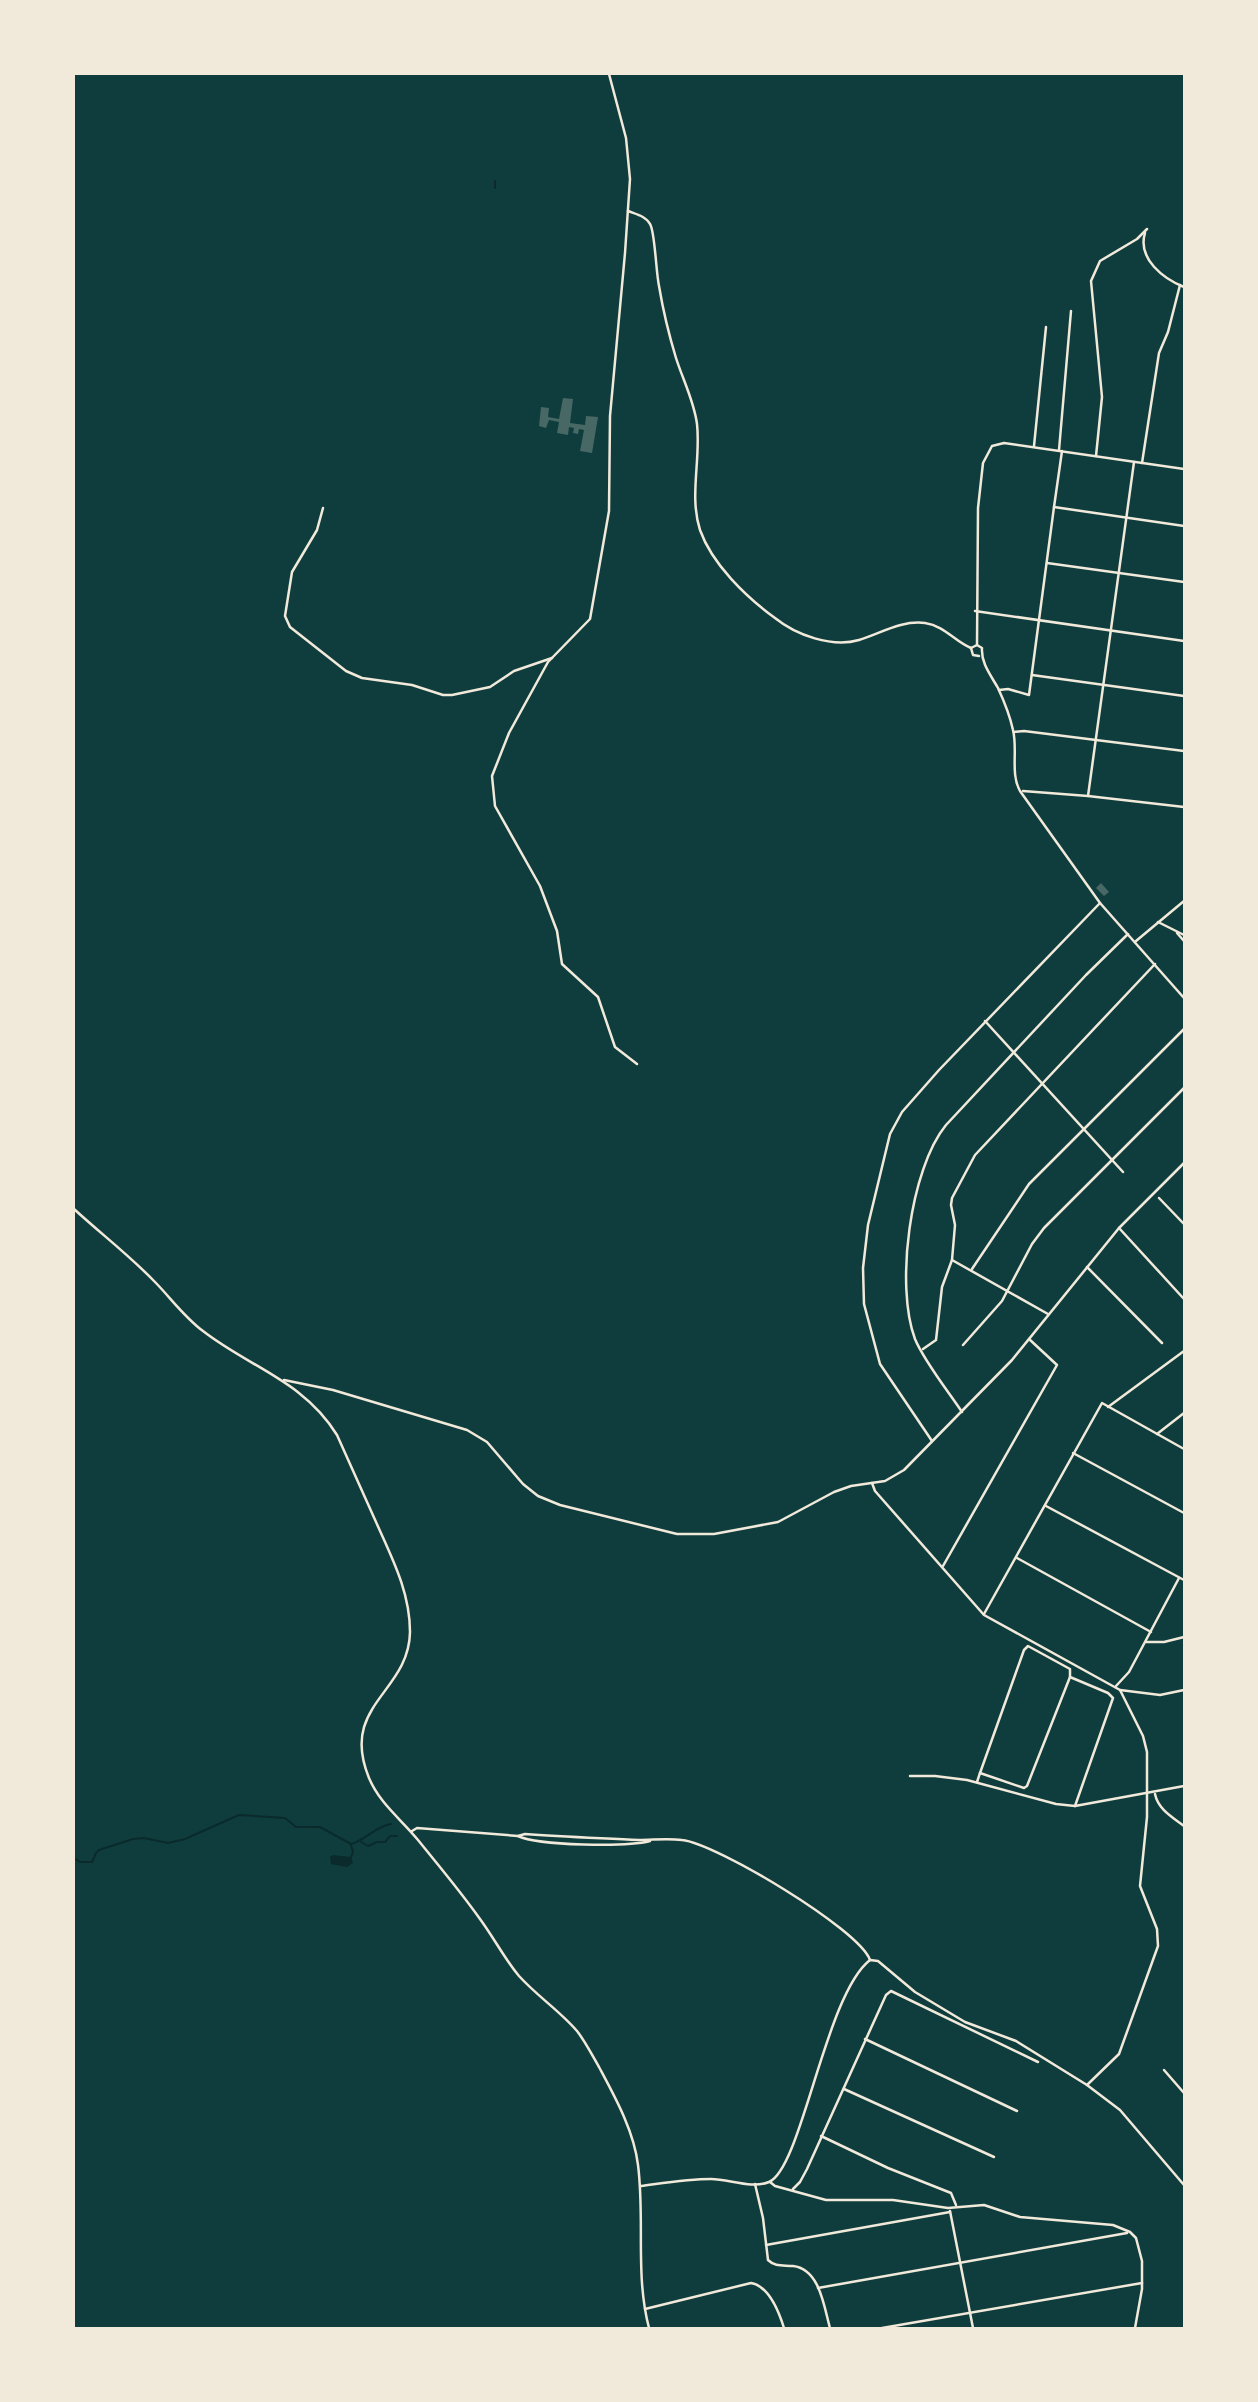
<svg xmlns="http://www.w3.org/2000/svg" width="1258" height="2402" font-family="'Source Sans 3',sans-serif">
<rect width="100%" height="100%" fill="#0f3d3e"/>
<polygon fill="#0a2a2b" points="333,1855 351,1857 353,1863 347,1867 331,1864 330,1857"/>
<g fill="none" stroke-linecap="round" stroke-linejoin="round">
<g stroke="#0a2a2b" stroke-width="2">
<polyline points="495,181 495,188"/>
<polyline points="361,1842 368,1846 377,1842 385,1842 390,1836 397,1836"/>
<polyline points="351,1857 353,1852 351,1845"/>
<path d="M 74,1858 L 80,1862 L 92,1862 L 96,1853 L 99,1850 L 133,1839 L 144,1838 L 168,1843 L 185,1839 L 239,1815 L 285,1818 L 296,1827 L 320,1827 L 351,1844 C 366,1840 374,1827 391,1824"/>
</g>
</g>
<g fill="#486865">
<polygon points="563,398 573,399 570,423 585,425 586,416 598,417 592,453 580,451 584,430 579,429 578,434 573,433 574,428 569,427 568,435 557,433 559,422 549,420 546,428 539,426 541,407 549,408 548,417 559,419"/>
<polygon points="1101,883 1109,892 1104,896 1096,888"/>
</g>
<g fill="none" stroke-linecap="round" stroke-linejoin="round">
<g stroke="#f1e9da" stroke-width="2.5">
<polyline points="609,74 626,138 630,179 625,253 610,416 609,511 590,619 548,662 509,733 492,776 495,806 540,886 557,931 562,964 598,997 615,1047 637,1064"/>
<path d="M 628,211 C 635,214 646,216 650,224 C 655,231 656,273 659,286 C 663,310 669,335 676,358 C 683,380 694,401 697,424 C 701,459 689,496 700,530 C 712,564 746,597 775,618 C 796,635 832,648 859,640 C 881,633 902,620 925,623 C 945,626 954,641 971,648"/>
<path d="M 1145,233 C 1137,259 1164,279 1184,287"/>
<polyline points="1034,446 1046,327"/>
<polyline points="1059,450 1071,311"/>
<polyline points="1096,456 1102,397 1091,281 1100,261 1137,239 1147,229"/>
<polyline points="1142,463 1159,353 1168,332 1180,285"/>
<polyline points="1054,507 1062,451"/>
<polyline points="323,508 317,530 292,572 285,616 290,627 346,671 362,678 412,685 443,695 452,695 490,687 514,671 552,658"/>
<polyline points="1047,563 1184,582"/>
<polyline points="975,611 1184,641"/>
<polyline points="977,645 978,508 983,463 992,446 1004,443 1184,469"/>
<path d="M 971,648 L 977,645 L 982,648 C 981,663 990,674 998,688 C 1004,701 1010,716 1013,730 C 1018,750 1010,773 1020,791 L 1100,903 L 1184,998"/>
<polyline points="971,648 973,655 979,656"/>
<polyline points="1032,675 1184,696"/>
<polyline points="999,690 1008,689 1029,695 1054,507 1184,526"/>
<polyline points="1014,732 1024,731 1184,751"/>
<polyline points="1023,791 1088,796 1134,462"/>
<polyline points="1088,796 1184,807"/>
<polyline points="1158,922 1184,935"/>
<polyline points="1177,933 1184,941"/>
<polyline points="1136,941 1184,901"/>
<polyline points="985,1021 1123,1172"/>
<polyline points="1159,1198 1184,1224"/>
<path d="M 74,1209 C 100,1233 129,1255 154,1281 C 170,1297 184,1317 203,1331 C 249,1367 304,1381 337,1435 C 350,1464 363,1493 376,1522 C 392,1558 410,1592 410,1632 C 409,1693 339,1705 369,1778 C 380,1804 401,1819 418,1840 C 439,1866 461,1892 480,1919 C 494,1938 504,1958 519,1976 C 537,1996 560,2011 577,2031 C 585,2041 592,2055 599,2067 C 615,2097 634,2131 638,2165 C 645,2219 635,2275 649,2328"/>
<polyline points="1119,1228 1184,1299"/>
<polyline points="1087,1267 1162,1343"/>
<polyline points="972,1269 1029,1184 1184,1029"/>
<polyline points="1048,1314 952,1260 955,1225 951,1205 952,1198 975,1155 1155,964"/>
<polyline points="963,1345 1002,1301 1032,1244 1044,1228 1184,1088"/>
<polyline points="923,1349 936,1340 942,1287 952,1260"/>
<polyline points="284,1380 333,1390 467,1430 487,1442 523,1484 538,1496 560,1505 677,1534 714,1534 778,1522 834,1492 851,1486 885,1481 904,1470 1012,1360 1119,1228 1184,1163"/>
<polyline points="1108,1407 1184,1351"/>
<path d="M 962,1412 C 948,1391 924,1361 915,1339 C 895,1286 910,1169 946,1125 L 1086,975 L 1128,934"/>
<polyline points="1157,1434 1184,1413"/>
<polyline points="932,1441 880,1364 864,1304 863,1268 868,1225 890,1134 902,1112 939,1070 1100,903"/>
<polyline points="1073,1453 1184,1513"/>
<polyline points="872,1483 875,1491 984,1615 1120,1690 1143,1736 1147,1752 1147,1817 1140,1886 1157,1929 1158,1946 1119,2054 1087,2085"/>
<polyline points="1046,1506 1184,1580"/>
<polyline points="1017,1558 1151,1632"/>
<polyline points="943,1566 1057,1365 1029,1339"/>
<polyline points="984,1614 1102,1403 1184,1449"/>
<polyline points="1146,1642 1164,1642 1184,1637"/>
<polyline points="1116,1686 1129,1672 1179,1578"/>
<polyline points="1120,1690 1160,1695 1184,1690"/>
<polyline points="980,1773 1024,1650 1028,1646 1070,1669 1070,1677 1108,1693 1113,1698 1075,1806"/>
<polyline points="910,1776 935,1776 967,1780 1056,1804 1075,1806 1184,1786"/>
<polyline points="977,1782 980,1773 1024,1788 1027,1786 1070,1677"/>
<path d="M 1155,1794 C 1158,1809 1172,1817 1184,1826"/>
<path d="M 412,1831 L 417,1828 L 518,1836 L 525,1834 C 563,1837 601,1838 639,1840 C 653,1840 667,1838 682,1840 C 715,1843 859,1929 870,1960"/>
<path d="M 518,1836 C 539,1846 627,1847 650,1841"/>
<polyline points="865,2039 1017,2111"/>
<polyline points="1164,2070 1184,2093"/>
<polyline points="844,2089 994,2157"/>
<polyline points="821,2136 888,2168 951,2193 956,2205"/>
<polyline points="770,2182 775,2186 826,2200 893,2200 948,2208 984,2205 1020,2217 1113,2225 1130,2232 1136,2238 1142,2261 1142,2289 1135,2328"/>
<path d="M 755,2184 L 763,2218 L 768,2260 C 775,2267 783,2265 793,2266 C 820,2269 824,2307 830,2328"/>
<path d="M 641,2186 C 664,2183 688,2179 711,2179 C 729,2179 752,2189 769,2182 C 802,2168 825,1995 870,1960 L 878,1961 L 915,1992 L 965,2022 L 1016,2041 L 1087,2085 L 1120,2110 L 1184,2185"/>
<polyline points="793,2189 800,2182 807,2169 886,1995 891,1991 1038,2062"/>
<polyline points="950,2211 973,2328"/>
<polyline points="766,2245 950,2212"/>
<polyline points="818,2288 1127,2233"/>
<path d="M 645,2309 L 751,2283 C 769,2286 779,2312 784,2328"/>
<polyline points="882,2328 1142,2283"/>
</g>
</g>
<rect width="1258" height="2402" fill="none" stroke="#f1e9da" stroke-width="150"/>
</svg>
